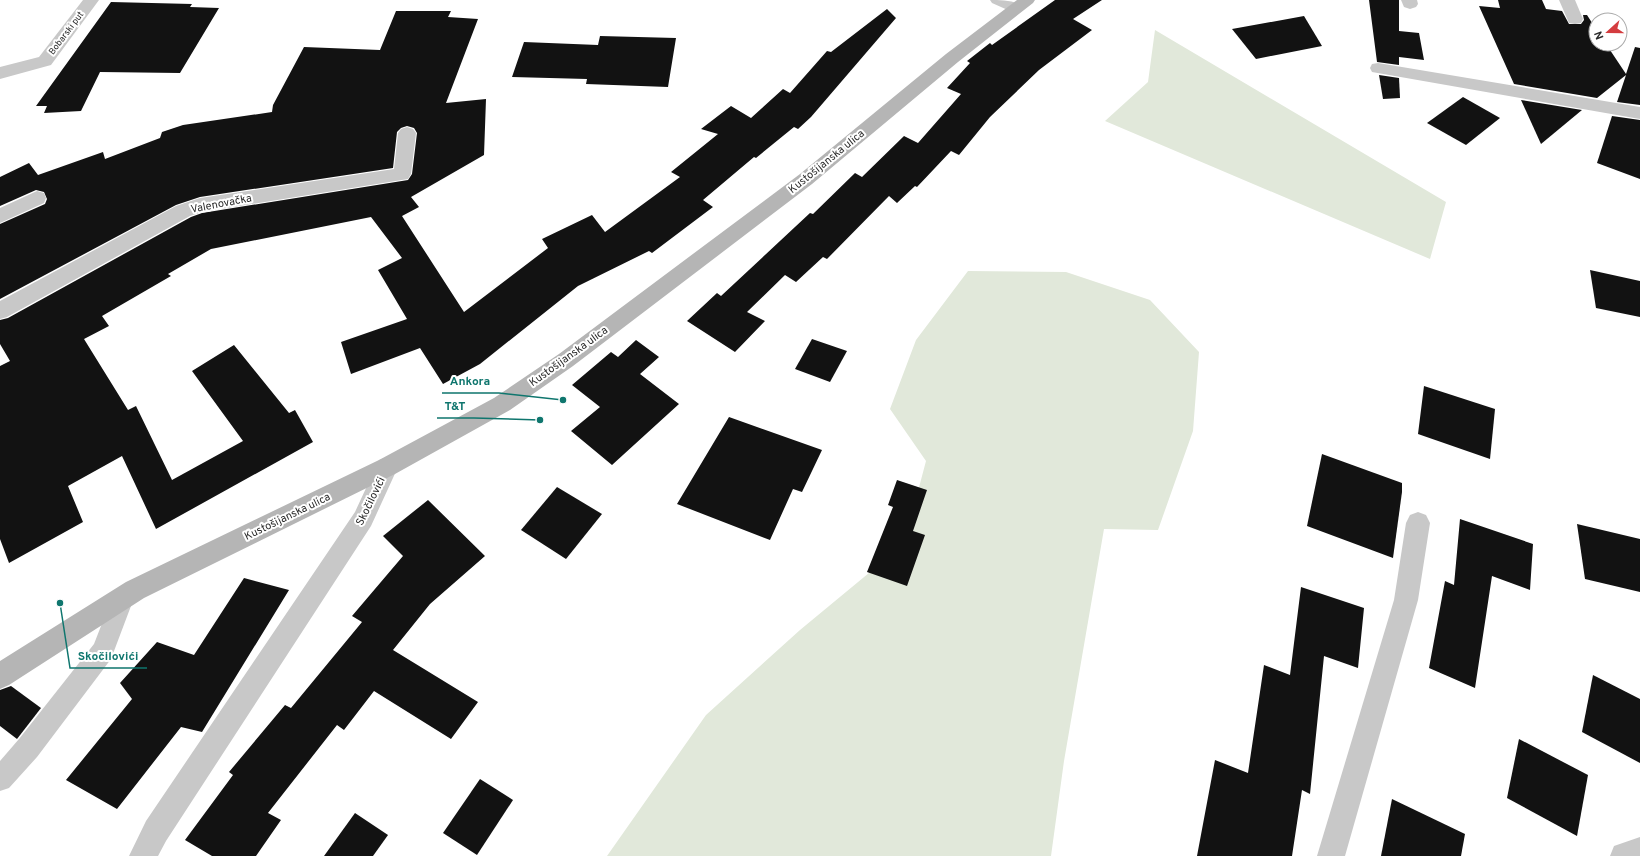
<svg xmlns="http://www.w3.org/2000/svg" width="1640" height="856" font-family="Overpass,sans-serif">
<rect width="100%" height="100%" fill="#fff"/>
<g fill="#e1e8da">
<polygon points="1155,30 1446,202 1430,259 1105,121 1148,82"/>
<polygon points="968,271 1066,272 1150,300 1199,352 1193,431 1158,530 1104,529 1064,761 1051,856 607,856 706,715 800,630 904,544 926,461 890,409 916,340"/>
</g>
<g fill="#121212">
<polygon points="1055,0 1102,0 1073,19 1092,30 1039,70 990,117 959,155 951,151 917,187 915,186 897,203 889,196 827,259 823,257 796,282 785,275 747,312 765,321 735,352 687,321 717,293 721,296 810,213 813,214 855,173 862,177 904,136 918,143 961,94 947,88 970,63 967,61 990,43 992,45"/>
<polygon points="1369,0 1399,0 1399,31 1419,33 1424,60 1399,57 1399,65 1377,62"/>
<polygon points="1498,0 1542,0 1546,9 1562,11 1569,24 1581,24 1584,20 1583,15 1587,15 1596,29 1596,44 1606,44 1626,74 1635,47 1640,48 1640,105 1617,102 1626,75 1597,98 1514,84 1479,6 1500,8"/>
<polygon points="111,2 192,4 190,7 219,8 180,73 100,72 81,111 44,113 47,106 36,106"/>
<polygon points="887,9 896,18 811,117 798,129 794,127 756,158 754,157 703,200 713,207 652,253 649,251 578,286 480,364 443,384 420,348 351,374 341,342 407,319 378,270 402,258 371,217 211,249 168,274 171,276 102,316 109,326 84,339 128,410 136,406 172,480 243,441 192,371 234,345 289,413 295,410 313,442 156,529 122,456 68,486 83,522 9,563 0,539 0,366 10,361 0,344 0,320 8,318 191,217 202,213 408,180 412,174 417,133 414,128 407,126 401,128 397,132 393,168 200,197 176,205 0,299 0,224 45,204 47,199 44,192 36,190 0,206 0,177 29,163 38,175 103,152 105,159 160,138 162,132 183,125 272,112 273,105 304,47 380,50 396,11 451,11 448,17 478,19 446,103 486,99 484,155 411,197 419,207 402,216 464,312 548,248 542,239 592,215 605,232 680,177 671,172 718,134 701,129 731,106 751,118 783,89 790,93 827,51 831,52"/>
<polygon points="1304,16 1322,46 1256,59 1232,29"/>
<polygon points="600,36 676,38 668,87 586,84 587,79 512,77 524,42 598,45"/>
<polygon points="1379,75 1399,78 1400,98 1383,99"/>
<polygon points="1463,97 1500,118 1466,145 1427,123"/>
<polygon points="1521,100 1582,110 1541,144"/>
<polygon points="1612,116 1640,120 1640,179 1597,163"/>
<polygon points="1590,270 1640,281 1640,317 1596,308"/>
<polygon points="812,339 847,351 830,382 795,369"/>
<polygon points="636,340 659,357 640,374 679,404 612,465 571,431 600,407 572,385 611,352 618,357"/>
<polygon points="1424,386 1495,409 1490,459 1418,434"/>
<polygon points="729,417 822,450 802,492 793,489 770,540 677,504"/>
<polygon points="1322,454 1402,483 1402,492 1393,558 1307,526"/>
<polygon points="897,480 927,490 913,531 925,535 907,586 867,572 893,507 888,505"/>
<polygon points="557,487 602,514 566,559 521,530"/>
<polygon points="428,500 485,556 430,604 393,650 478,702 451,739 374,691 344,730 337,725 268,813 281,820 256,856 212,856 185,840 233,775 229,772 285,705 291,708 362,622 352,616 403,556 383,536"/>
<polygon points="1460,519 1533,544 1530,590 1492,576 1475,688 1429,668 1445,581 1454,585"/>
<polygon points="1577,524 1640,539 1640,592 1585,579"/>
<polygon points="244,578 289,590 202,732 181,727 117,809 66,780 132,699 120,683 157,642 194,655"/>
<polygon points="1301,587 1364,608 1358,668 1324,656 1310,794 1302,790 1292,856 1197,856 1215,760 1248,773 1264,665 1290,675"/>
<polygon points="1593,675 1640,699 1640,763 1582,732"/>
<polygon points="11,686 41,708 17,739 0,726 0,690"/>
<polygon points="1519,739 1588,775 1577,836 1507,798"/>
<polygon points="480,779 513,800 477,855 443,833"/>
<polygon points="1392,799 1465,834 1461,856 1381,856"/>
<polygon points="355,813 388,835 373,856 324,856"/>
</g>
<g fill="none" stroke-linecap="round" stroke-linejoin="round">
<polygon fill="#c8c8c8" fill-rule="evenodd" points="123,587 131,590 134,598 111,659 37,757 9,788 0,791 0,761 19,739 94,644 115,590"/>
<g fill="#c8c8c8" fill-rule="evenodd">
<polygon points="83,0 99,0 51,65 0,79 0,67 39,57"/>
<path d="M 990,0 C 1001,0 1017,0 1024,8 L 1022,11 L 1016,13 L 1010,11 L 992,3 Z"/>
<polygon points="1401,0 1417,0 1418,4 1416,7 1410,9 1404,7"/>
<polygon points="1559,0 1575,0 1583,19 1581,23 1575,24 1569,23"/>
<polygon points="1378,63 1640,107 1640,119 1372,72 1370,68 1372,64"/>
<polygon points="407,127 413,129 416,133 411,174 408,179 202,212 190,216 7,317 0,319 0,301 176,206 200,198 394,169 398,133 401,129"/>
<polygon points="37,191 44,193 46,198 44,203 0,223 0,208"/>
<polygon points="387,457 395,460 398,467 371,526 166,841 158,856 129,856 146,821 355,512 379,460"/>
<polygon points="1418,512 1426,515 1430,523 1418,600 1345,856 1317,856 1394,600 1406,523 1410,515"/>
<polygon points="1640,837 1640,856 1610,856 1614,846"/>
</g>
<polygon fill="#b5b5b5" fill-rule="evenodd" points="1017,0 1035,0 1033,3 958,62 812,184 573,366 510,410 395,474 144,598 9,685 0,689 0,661 126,582 379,460 494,398 559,354 800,174 946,54"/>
</g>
<g text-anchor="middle" stroke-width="4" stroke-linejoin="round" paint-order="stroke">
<g font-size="9" fill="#2b2b2b" stroke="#fff">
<text transform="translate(66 33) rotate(-53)" y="3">Bobarski put</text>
</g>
<g font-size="11" fill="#2b2b2b" stroke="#fff">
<text transform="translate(826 161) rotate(-39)" y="4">Kustošijanska ulica</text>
<text transform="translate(221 203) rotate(-11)" y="4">Valenovačka</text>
<text transform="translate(568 356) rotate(-36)" y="4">Kustošijanska ulica</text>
<text transform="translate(370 501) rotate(-64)" y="4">Skočilovići</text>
<text transform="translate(287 516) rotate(-26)" y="4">Kustošijanska ulica</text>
</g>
</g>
<path fill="none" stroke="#0f766e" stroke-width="1.5" d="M563 400L499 393H442M540 420L474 418H437M60 603L70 668H147"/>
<g fill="#0f766e" stroke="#fff" stroke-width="1.5">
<circle cx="563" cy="400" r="4"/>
<circle cx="540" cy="420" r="4"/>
<circle cx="60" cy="603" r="4"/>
</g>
<g font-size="12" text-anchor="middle" font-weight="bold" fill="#0f766e" stroke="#fff" stroke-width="4" stroke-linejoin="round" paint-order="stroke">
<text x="470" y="385">Ankora</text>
<text x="455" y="410">T&amp;T</text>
<text x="108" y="660">Skočilovići</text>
</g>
<g transform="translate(1608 32) rotate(249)"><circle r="19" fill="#ffffff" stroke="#aaaaaa"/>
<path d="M0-3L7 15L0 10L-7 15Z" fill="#d43c3f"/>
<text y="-6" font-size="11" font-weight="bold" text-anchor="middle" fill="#2b2b2b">N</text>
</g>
</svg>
